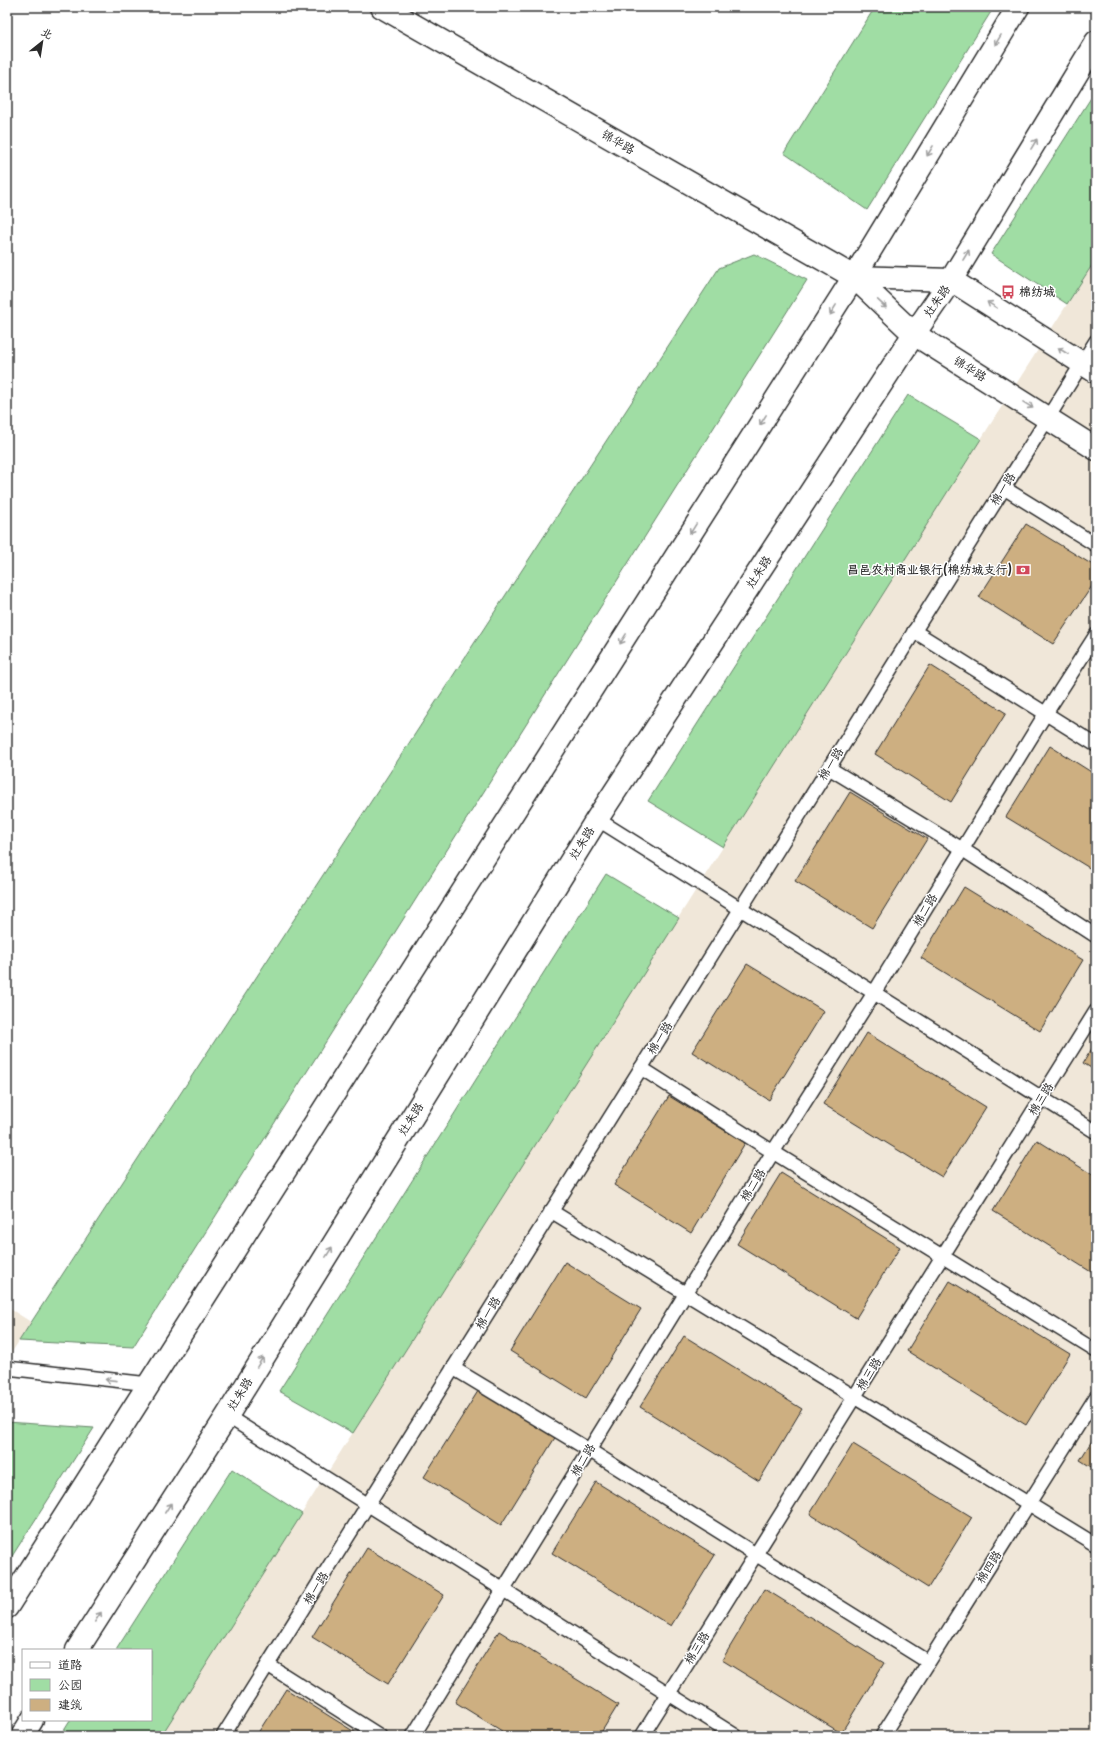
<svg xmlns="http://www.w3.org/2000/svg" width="1103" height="1743" font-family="'Playpen Sans','LXGW WenKai TC',sans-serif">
<rect width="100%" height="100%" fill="#fff"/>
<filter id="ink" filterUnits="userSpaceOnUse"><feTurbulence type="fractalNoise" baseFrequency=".025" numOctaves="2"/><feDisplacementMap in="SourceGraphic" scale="8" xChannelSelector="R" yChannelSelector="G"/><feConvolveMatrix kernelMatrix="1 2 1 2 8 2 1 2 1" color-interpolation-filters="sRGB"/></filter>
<g filter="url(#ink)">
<g fill="#f0e7d9">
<polygon points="1096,259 1096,1736 161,1736 981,439"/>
<polygon points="7,1307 31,1322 7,1360"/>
</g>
<g fill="#a0dda4" stroke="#668468">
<polygon points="875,7 994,7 867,210 784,153"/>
<polygon points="1096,90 1096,259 1067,304 991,254"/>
<polygon points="754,254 807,280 133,1347 19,1341 719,268"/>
<polygon points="908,395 981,439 723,847 648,801"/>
<polygon points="606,874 679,918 353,1433 279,1391"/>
<polygon points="7,1422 94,1428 7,1564"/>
<polygon points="232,1469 302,1514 161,1736 60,1736 70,1720 151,1720 151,1650 116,1650"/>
</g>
<g fill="#cdaf81" stroke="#2b2b2b">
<polygon points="1026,524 1096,567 1096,580 1053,644 979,597"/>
<polygon points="930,665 1006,713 951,802 875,754"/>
<polygon points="1050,746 1096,775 1096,872 1006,817"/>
<polygon points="850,792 927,839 872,928 795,881"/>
<polygon points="964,887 1083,960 1040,1031 921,958"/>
<polygon points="747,964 824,1011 769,1100 692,1052"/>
<polygon points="867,1033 986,1107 942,1177 823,1104"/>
<polygon points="1096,1042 1096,1071 1083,1063"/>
<polygon points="669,1096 745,1143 691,1233 614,1185"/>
<polygon points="1037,1140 1096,1177 1096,1275 993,1211"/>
<polygon points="781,1173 900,1247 856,1318 737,1244"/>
<polygon points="565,1262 641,1309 586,1398 510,1351"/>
<polygon points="950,1281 1070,1354 1026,1425 907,1351"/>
<polygon points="684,1336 802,1409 759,1481 640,1407"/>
<polygon points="480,1388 556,1436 501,1525 424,1477"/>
<polygon points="1096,1434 1096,1470 1080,1460"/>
<polygon points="853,1444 972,1517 928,1588 810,1514"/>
<polygon points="596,1482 715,1555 671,1626 552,1553"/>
<polygon points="367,1548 444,1595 388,1684 312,1637"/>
<polygon points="765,1589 884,1663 841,1733 722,1660"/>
<polygon points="499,1631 618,1705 599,1736 510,1736 455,1702"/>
<polygon points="286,1689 361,1736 256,1736"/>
</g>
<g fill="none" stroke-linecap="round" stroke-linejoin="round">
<g stroke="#2b2b2b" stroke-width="16">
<g id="lane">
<polyline points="1004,488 1096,545"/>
<polyline points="914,631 1096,745"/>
<polyline points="829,768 962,849 1096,936"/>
<polyline points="597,819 1096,1132"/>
<polyline points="641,1068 773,1152 1096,1351"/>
<polyline points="551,1211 1096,1545"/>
<polyline points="7,1368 149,1384"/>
<polyline points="453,1368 589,1450 928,1662"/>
<polyline points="227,1416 736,1736"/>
<polyline points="268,1665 380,1736"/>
<polyline points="223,1736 1096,341"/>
<polyline points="413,1736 773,1152 874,993 1046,713 1096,635"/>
<polyline points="642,1736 1096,1011"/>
<polyline points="882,1736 1096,1397"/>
</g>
</g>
<g stroke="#2b2b2b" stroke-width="25">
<polyline id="street" points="382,7 854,277"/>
</g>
<g stroke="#2b2b2b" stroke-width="25">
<g id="secondary">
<polyline points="854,277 914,334 1096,449"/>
<polyline points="854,277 951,280 1096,372"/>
<polyline points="7,1607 854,277 1018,7"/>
<polyline points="77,1650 227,1416 597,819 914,334 951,280 1096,42"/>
<polyline points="22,1736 32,1720"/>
</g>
</g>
<use href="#lane" stroke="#fff" stroke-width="13"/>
<use href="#street" stroke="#fff" stroke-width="22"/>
<use href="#secondary" stroke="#fff" stroke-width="22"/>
</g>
<defs><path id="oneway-shaft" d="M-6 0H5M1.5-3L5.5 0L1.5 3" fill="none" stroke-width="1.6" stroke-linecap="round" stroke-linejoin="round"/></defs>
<g stroke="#a0a0a0">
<use href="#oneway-shaft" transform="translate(998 40) rotate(121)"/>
<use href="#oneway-shaft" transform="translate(1034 144) rotate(-59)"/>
<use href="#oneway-shaft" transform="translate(930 151) rotate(121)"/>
<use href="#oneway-shaft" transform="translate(966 255) rotate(-59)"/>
<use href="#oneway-shaft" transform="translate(882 304) rotate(43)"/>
<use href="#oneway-shaft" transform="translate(992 305) rotate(-148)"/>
<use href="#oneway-shaft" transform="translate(833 310) rotate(122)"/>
<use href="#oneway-shaft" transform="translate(1063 351) rotate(-147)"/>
<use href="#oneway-shaft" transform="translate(1028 405) rotate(32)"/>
<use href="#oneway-shaft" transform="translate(763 420) rotate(122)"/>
<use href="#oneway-shaft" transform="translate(693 529) rotate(122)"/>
<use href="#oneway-shaft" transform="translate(623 639) rotate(122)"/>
<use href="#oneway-shaft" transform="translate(329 1252) rotate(-58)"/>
<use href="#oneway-shaft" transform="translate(260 1362) rotate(-58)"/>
<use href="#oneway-shaft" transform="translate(111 1380) rotate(-174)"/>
<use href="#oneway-shaft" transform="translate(168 1508) rotate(-57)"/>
<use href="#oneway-shaft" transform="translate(98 1617) rotate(-57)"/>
</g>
</g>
<defs>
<g id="bus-bare" transform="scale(1.08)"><path d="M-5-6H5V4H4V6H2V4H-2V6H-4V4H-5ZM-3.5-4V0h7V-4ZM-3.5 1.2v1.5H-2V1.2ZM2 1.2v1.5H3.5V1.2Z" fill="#d1495b" stroke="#fff" stroke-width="2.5" paint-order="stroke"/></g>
<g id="bank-bare" transform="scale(1.08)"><path d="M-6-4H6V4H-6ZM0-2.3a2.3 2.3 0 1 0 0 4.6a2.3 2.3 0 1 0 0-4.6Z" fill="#d1495b" stroke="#fff" stroke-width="2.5" paint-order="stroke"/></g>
</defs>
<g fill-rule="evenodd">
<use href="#bus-bare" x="1008" y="292"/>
<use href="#bank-bare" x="1023" y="570"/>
</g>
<g text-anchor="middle" stroke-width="3" stroke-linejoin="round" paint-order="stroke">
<g font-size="12" fill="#2b2b2b" stroke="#fff">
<text transform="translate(618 142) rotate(30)" y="4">锦华路</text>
<text transform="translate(937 301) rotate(-55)" y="4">灶朱路</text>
<text transform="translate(970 369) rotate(32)" y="4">锦华路</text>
<text transform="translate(1003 489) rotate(-58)" y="4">棉一路</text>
<text transform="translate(759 572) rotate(-57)" y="4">灶朱路</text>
<text transform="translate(831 764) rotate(-58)" y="4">棉一路</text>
<text transform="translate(582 843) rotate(-58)" y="4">灶朱路</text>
<text transform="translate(925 910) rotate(-59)" y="4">棉二路</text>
<text transform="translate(660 1038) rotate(-58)" y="4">棉一路</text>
<text transform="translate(1041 1099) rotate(-58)" y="4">棉三路</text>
<text transform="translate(411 1119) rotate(-58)" y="4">灶朱路</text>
<text transform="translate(753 1185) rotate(-58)" y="4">棉二路</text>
<text transform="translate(488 1313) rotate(-58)" y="4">棉一路</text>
<text transform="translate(869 1374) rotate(-58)" y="4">棉三路</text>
<text transform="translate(240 1394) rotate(-58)" y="4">灶朱路</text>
<text transform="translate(583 1460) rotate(-59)" y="4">棉二路</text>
<text transform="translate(989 1567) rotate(-58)" y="4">棉四路</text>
<text transform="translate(316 1588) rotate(-58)" y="4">棉一路</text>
<text transform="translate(697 1648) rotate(-58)" y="4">棉三路</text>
</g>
<g font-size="12" font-weight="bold" fill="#2b2b2b" stroke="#fff" text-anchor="start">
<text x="1019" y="296">棉纺城</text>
<text x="1012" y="574" text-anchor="end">昌邑农村商业银行(棉纺城支行)</text>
</g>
</g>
<rect width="1103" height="1743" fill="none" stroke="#fff" stroke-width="24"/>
<rect x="12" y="12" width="1079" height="1719" fill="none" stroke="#2b2b2b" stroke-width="1.5" filter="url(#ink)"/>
<rect x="22" y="1649" width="130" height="72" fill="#ffffff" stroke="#aaaaaa"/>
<rect x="30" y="1662" width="20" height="6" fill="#ffffff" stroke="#aaaaaa"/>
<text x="58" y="1669" font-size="12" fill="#2b2b2b">道路</text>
<rect x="30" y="1679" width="20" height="12" fill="#a0dda4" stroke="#aaaaaa"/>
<text x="58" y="1689" font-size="12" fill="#2b2b2b">公园</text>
<rect x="30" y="1699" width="20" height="12" fill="#cdaf81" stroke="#aaaaaa"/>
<text x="58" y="1709" font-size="12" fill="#2b2b2b">建筑</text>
<g transform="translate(42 42) rotate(30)" stroke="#ffffff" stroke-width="3" paint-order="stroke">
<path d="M0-3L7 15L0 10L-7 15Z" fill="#2b2b2b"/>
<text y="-6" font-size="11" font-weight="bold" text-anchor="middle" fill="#2b2b2b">北</text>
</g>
</svg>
